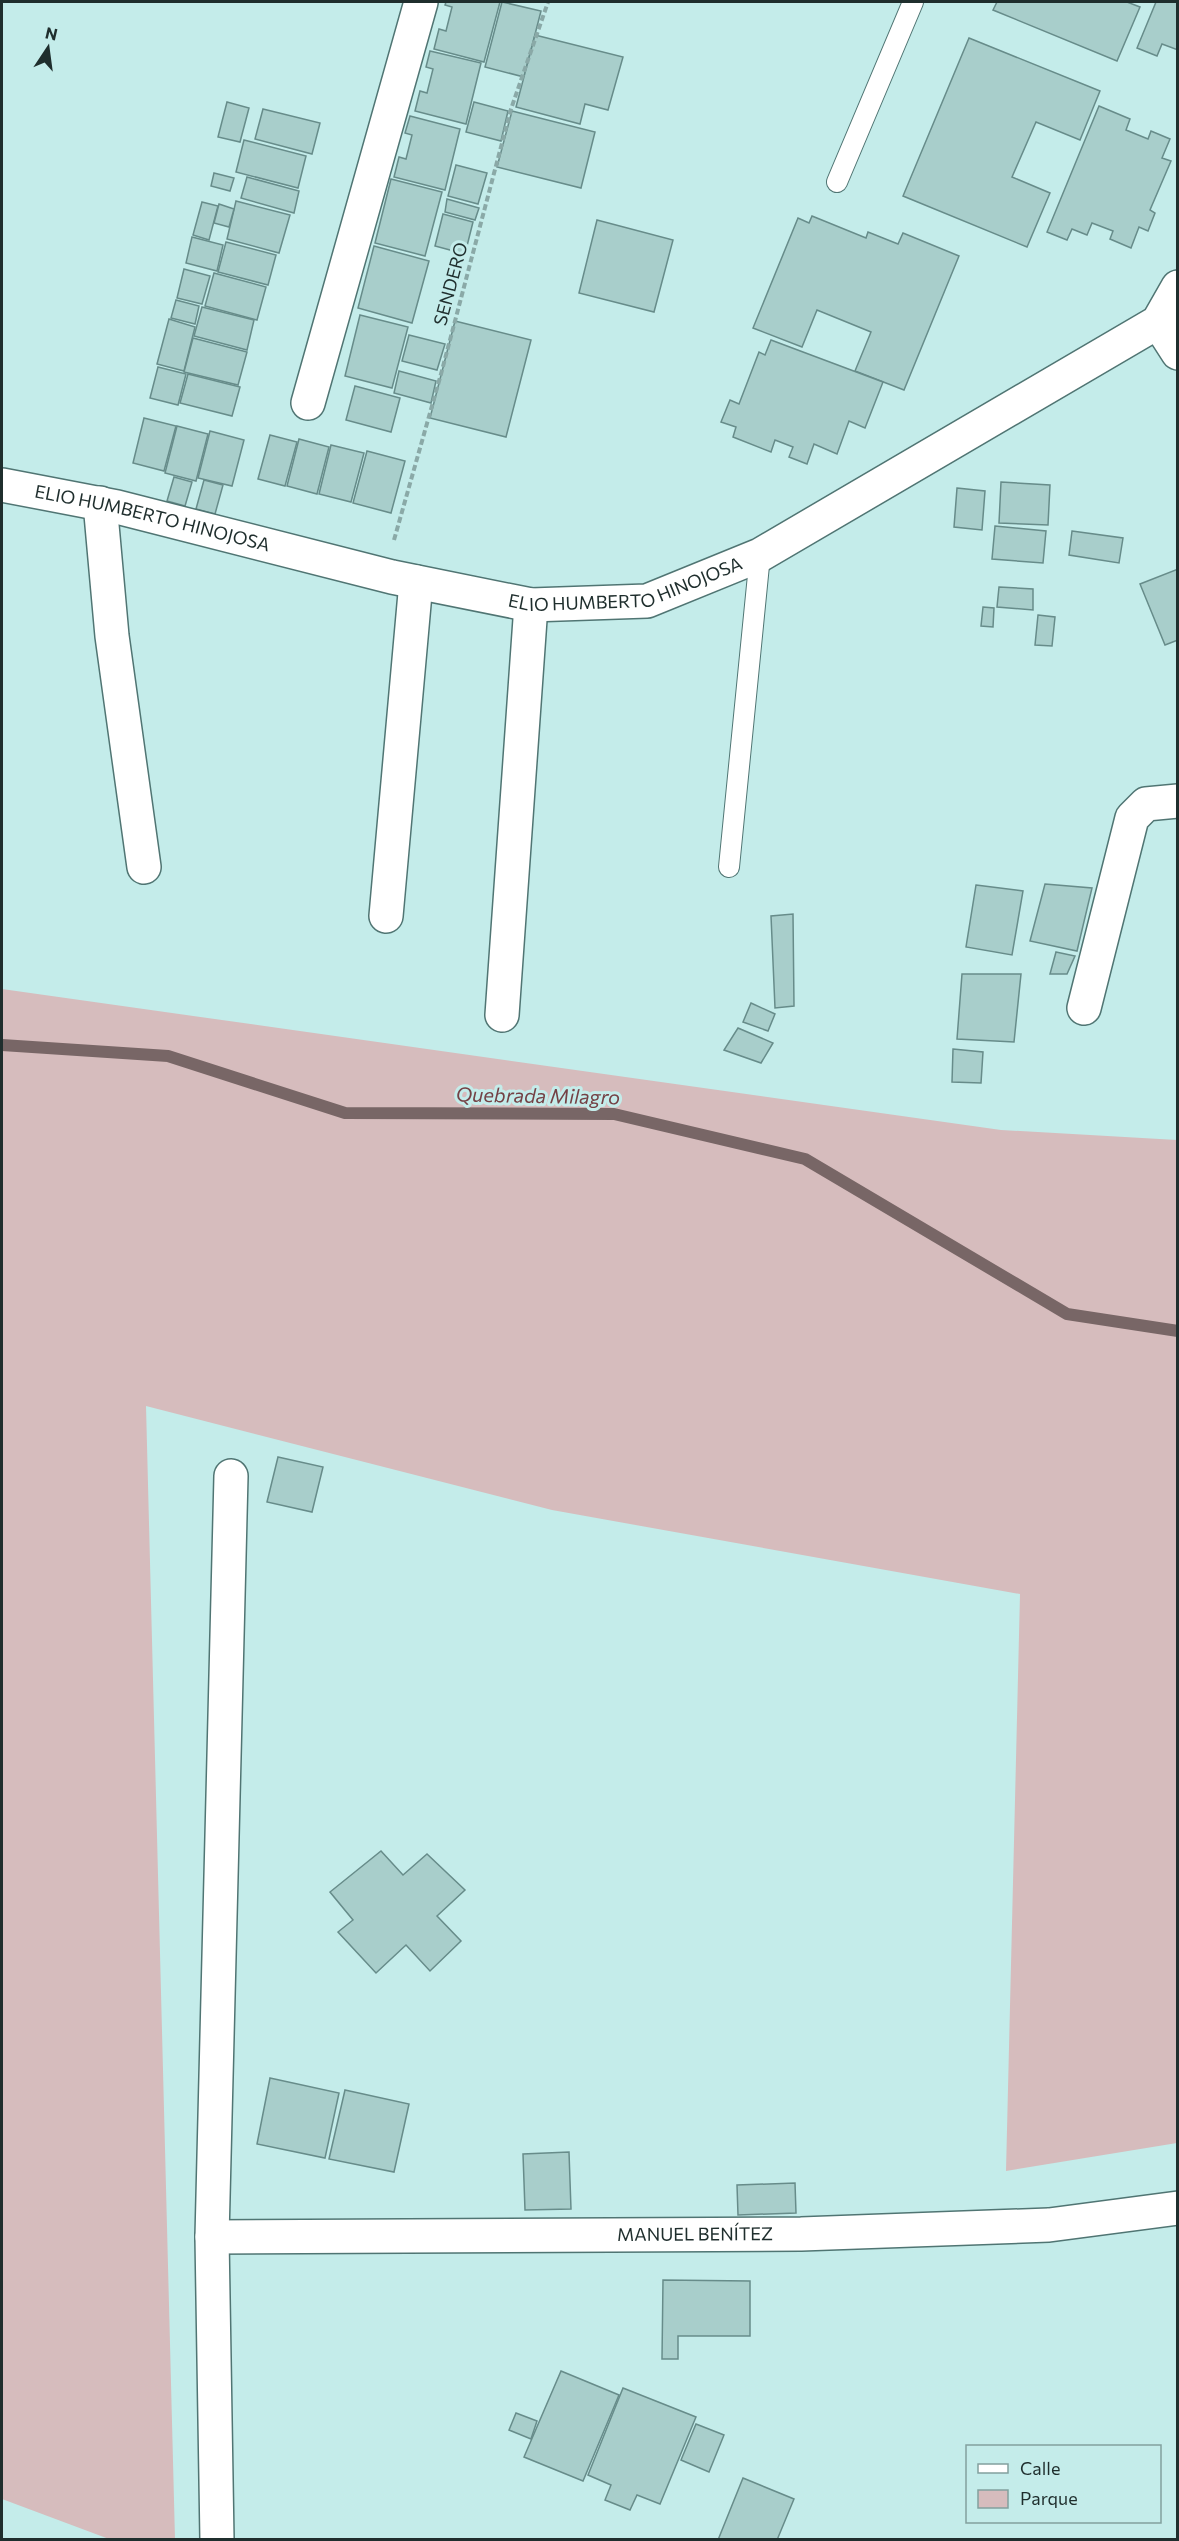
<svg xmlns="http://www.w3.org/2000/svg" width="1179" height="2541" font-family="Commissioner,sans-serif">
<rect width="100%" height="100%" fill="#c4ecea"/>
<polygon fill="#d6bcbd" points="2,989 1001,1130 1177,1140 1177,2143 1006,2171 1020,1594 552,1510 146,1406 175,2539 109,2539 2,2499"/>
<g fill="none" stroke-linecap="round" stroke-linejoin="round">
<polyline stroke="#786666" stroke-width="12" points="2,1045 168,1056 345,1113 614,1114 805,1159 1067,1314 1178,1331"/>
</g>
<g fill="#a8cecb" stroke="#678c8a" stroke-width="1.5">
<polygon points="446,2 500,2 484,62 434,49 439,29 446,31 452,7 445,5"/>
<polygon points="502,2 541,11 524,77 485,67"/>
<polygon points="997,2 1127,2 1140,7 1117,61 993,10"/>
<polygon points="1156,2 1178,2 1178,50 1162,44 1157,56 1137,48"/>
<polygon points="535,35 623,57 608,110 585,104 580,124 516,107"/>
<polygon points="969,38 1100,91 1080,140 1036,122 1012,177 1050,193 1027,247 903,196"/>
<polygon points="430,51 481,63 466,124 415,111 420,91 427,93 433,69 426,67"/>
<polygon points="227,102 249,108 240,142 218,137"/>
<polygon points="474,102 508,111 501,141 466,132"/>
<polygon points="1099,106 1130,119 1126,130 1148,139 1151,131 1170,139 1162,158 1171,161 1150,210 1155,213 1148,231 1139,227 1131,248 1110,239 1113,231 1092,223 1087,235 1072,229 1067,240 1047,232"/>
<polygon points="263,109 320,123 312,154 255,139"/>
<polygon points="512,111 595,132 581,188 497,167"/>
<polygon points="410,116 460,129 445,190 394,177 399,157 406,159 412,135 405,133"/>
<polygon points="244,140 306,156 298,188 236,172"/>
<polygon points="456,165 487,173 478,204 448,196"/>
<polygon points="214,173 234,178 230,191 211,186"/>
<polygon points="247,177 299,191 294,213 241,198"/>
<polygon points="391,179 442,192 425,256 375,243"/>
<polygon points="447,199 479,208 475,220 445,212"/>
<polygon points="236,201 290,215 279,253 227,239"/>
<polygon points="202,202 218,206 209,240 193,235"/>
<polygon points="219,204 234,209 229,227 214,223"/>
<polygon points="443,214 473,222 465,254 435,246"/>
<polygon points="812,216 866,238 868,232 898,244 903,233 959,256 904,390 855,371 871,332 817,310 802,347 753,328 798,218 809,223"/>
<polygon points="597,220 673,240 654,312 579,293"/>
<polygon points="192,237 223,245 217,271 186,263"/>
<polygon points="226,242 276,255 268,285 218,272"/>
<polygon points="374,246 429,261 412,323 358,308"/>
<polygon points="184,269 210,276 202,304 177,298"/>
<polygon points="214,273 266,287 257,320 205,306"/>
<polygon points="176,300 199,306 195,324 171,318"/>
<polygon points="202,307 254,320 247,350 194,336"/>
<polygon points="360,315 408,327 392,388 345,376"/>
<polygon points="169,319 195,327 184,371 157,364"/>
<polygon points="455,321 531,340 506,437 430,418"/>
<polygon points="409,335 445,344 437,370 402,361"/>
<polygon points="193,338 247,352 238,385 184,372"/>
<polygon points="771,340 883,382 865,428 849,421 837,454 814,444 807,464 789,457 793,447 775,440 771,452 733,437 736,427 721,422 730,400 739,404 759,352 765,355"/>
<polygon points="158,367 186,374 178,405 150,398"/>
<polygon points="399,371 436,381 431,403 394,393"/>
<polygon points="188,374 240,387 232,416 180,403"/>
<polygon points="355,386 400,398 391,432 346,420"/>
<polygon points="144,418 176,426 164,471 133,463"/>
<polygon points="177,426 208,434 196,481 165,473"/>
<polygon points="210,431 244,440 232,486 198,478"/>
<polygon points="270,435 297,442 285,486 258,479"/>
<polygon points="299,439 329,447 317,494 287,486"/>
<polygon points="331,445 364,453 351,502 319,494"/>
<polygon points="367,451 405,461 391,513 353,503"/>
<polygon points="174,477 192,482 185,506 167,501"/>
<polygon points="204,480 223,485 215,514 196,509"/>
<polygon points="1001,482 1050,485 1048,525 999,523"/>
<polygon points="957,488 985,491 982,530 954,527"/>
<polygon points="995,526 1046,531 1043,563 992,559"/>
<polygon points="1072,531 1123,538 1119,563 1069,555"/>
<polygon points="1178,569 1178,640 1165,645 1140,584"/>
<polygon points="999,587 1033,589 1033,610 997,607"/>
<polygon points="983,607 994,608 993,627 981,626"/>
<polygon points="1038,615 1055,617 1052,646 1035,645"/>
<polygon points="1045,884 1092,888 1077,951 1030,941"/>
<polygon points="976,885 1023,891 1012,955 966,947"/>
<polygon points="793,914 794,1006 775,1008 771,916"/>
<polygon points="1056,952 1075,956 1067,974 1050,974"/>
<polygon points="962,974 1021,974 1014,1042 957,1039"/>
<polygon points="751,1003 775,1014 768,1031 743,1022"/>
<polygon points="738,1028 773,1043 761,1063 724,1050"/>
<polygon points="953,1049 983,1052 981,1083 952,1082"/>
<polygon points="278,1457 323,1467 312,1512 267,1502"/>
<polygon points="381,1851 403,1875 427,1854 465,1890 437,1916 461,1941 430,1971 406,1945 376,1973 338,1932 353,1920 330,1892"/>
<polygon points="270,2078 339,2093 325,2158 257,2144"/>
<polygon points="345,2090 409,2104 394,2172 329,2159"/>
<polygon points="569,2152 571,2209 525,2210 523,2154"/>
<polygon points="795,2183 796,2213 738,2215 737,2185"/>
<polygon points="663,2280 750,2281 750,2336 678,2336 678,2359 662,2359"/>
<polygon points="561,2371 619,2395 583,2481 524,2457"/>
<polygon points="623,2388 696,2417 660,2504 637,2495 630,2510 605,2500 611,2485 588,2475"/>
<polygon points="516,2413 537,2421 531,2439 509,2430"/>
<polygon points="696,2424 724,2435 709,2472 681,2460"/>
<polygon points="743,2478 794,2499 777,2540 718,2540"/>
</g>
<g fill="none" stroke-linecap="round" stroke-linejoin="round">
<g stroke="#507573" stroke-width="22">
<g id="service">
<polyline points="837,182 913,2"/>
<polyline points="729,867 760,555"/>
</g>
</g>
<g stroke="#507573" stroke-width="36">
<g id="minor">
<polyline points="1158,322 1178,353"/>
<polyline points="308,403 421,2"/>
<path id="s1" d="M 2,485 L 117,507 L 392,577 L 531,605 L 647,601 L 760,555 L 1158,322 L 1178,287"/>
<polyline points="100,503 112,636 144,867"/>
<polyline points="386,916 416,582"/>
<polyline points="1084,1008 1132,818 1146,804 1178,801"/>
<polyline points="502,1015 531,605"/>
<path id="s2" d="M 212,2237 L 801,2234 L 1049,2225 L 1178,2208"/>
<polyline points="217,2540 212,2237 231,1476"/>
</g>
</g>
<polyline stroke="#8aa9a7" stroke-width="4" stroke-dasharray="6 3" stroke-linecap="butt" points="394,540 441,374 511,109 548,2"/>
<use href="#service" stroke="#fff" stroke-width="20"/>
<use href="#minor" stroke="#fff" stroke-width="33"/>
</g>
<g text-anchor="middle" stroke-width="6" stroke-linejoin="round" paint-order="stroke">
<g font-size="18" fill="#1f2e2d" stroke="#c4ecea">
<text transform="translate(451 284) rotate(-75)" y="6">SENDERO</text>
<text dy="6" stroke="none"><textPath href="#s1" startOffset="154">ELIO HUMBERTO HINOJOSA</textPath></text>
<text dy="6" stroke="none"><textPath href="#s1" startOffset="640">ELIO HUMBERTO HINOJOSA</textPath></text>
<text dy="6" stroke="none"><textPath href="#s2" startOffset="483">MANUEL BENÍTEZ</textPath></text>
</g>
<g font-size="20" font-style="italic" fill="#744145" stroke="#c4ecea">
<text transform="translate(538 1096) rotate(1)" y="7">Quebrada Milagro</text>
</g>
</g>
<rect width="1179" height="2541" fill="none" stroke="#1f2e2d" stroke-width="6"/>
<rect x="966" y="2445" width="195" height="78" fill="#c4ecea" stroke="#82a09e" stroke-width="1.5"/>
<rect x="978" y="2464" width="30" height="9" fill="#ffffff" stroke="#82a09e" stroke-width="1.5"/>
<text x="1020" y="2475" font-size="18" fill="#1f2e2d">Calle</text>
<rect x="978" y="2490" width="30" height="18" fill="#d6bcbd" stroke="#82a09e" stroke-width="1.5"/>
<text x="1020" y="2505" font-size="18" fill="#1f2e2d">Parque</text>
<g transform="translate(48 48) rotate(13)" stroke="#c4ecea" stroke-width="4.5" paint-order="stroke">
<path d="M0-4.5L10 22L0 15L-10 22Z" fill="#1f2e2d"/>
<text y="-9" font-size="16" font-weight="bold" text-anchor="middle" fill="#1f2e2d">N</text>
</g>
</svg>
